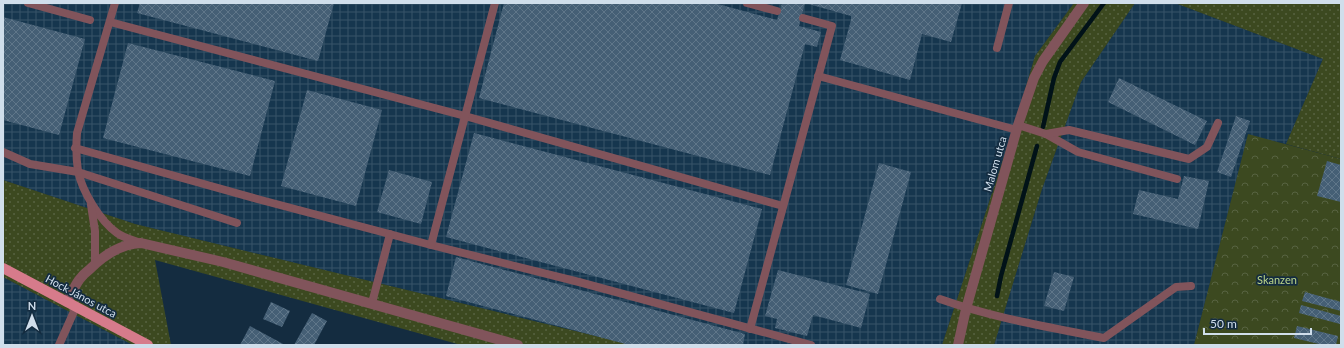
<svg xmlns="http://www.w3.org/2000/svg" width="1344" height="348" font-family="Lato,sans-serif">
<defs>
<pattern id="industrial-grid" width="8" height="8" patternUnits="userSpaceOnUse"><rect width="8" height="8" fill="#16364e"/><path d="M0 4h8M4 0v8" fill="none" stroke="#375368"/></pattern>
<pattern id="grass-dots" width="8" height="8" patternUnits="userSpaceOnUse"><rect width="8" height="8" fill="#3c4920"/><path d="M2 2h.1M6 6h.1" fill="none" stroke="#576341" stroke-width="1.8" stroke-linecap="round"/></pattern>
<pattern id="park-crowns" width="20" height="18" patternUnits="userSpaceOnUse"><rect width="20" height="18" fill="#3c4920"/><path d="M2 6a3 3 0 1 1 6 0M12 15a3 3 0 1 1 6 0" fill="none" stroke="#576341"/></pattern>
<pattern id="building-cross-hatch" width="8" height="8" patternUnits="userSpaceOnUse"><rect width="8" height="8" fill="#455f75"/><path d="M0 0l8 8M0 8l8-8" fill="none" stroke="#5f7689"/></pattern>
</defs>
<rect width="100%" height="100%" fill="#142c40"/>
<g fill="url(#industrial-grid)">
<polygon points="3,3 1074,3 1035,56 1016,120 942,345 633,345 135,224 3,180"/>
<polygon points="1135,3 1175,3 1323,59 1286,144 1248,135 1194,345 994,345 1042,189 1081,82"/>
<polygon points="3,277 133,345 3,345"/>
</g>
<g fill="url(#grass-dots)">
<polygon points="1074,3 1135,3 1081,82 1042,189 994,345 942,345 1016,120 1035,56"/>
<polygon points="1175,3 1341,3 1341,159 1286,144 1323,59"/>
<polygon points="3,180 135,224 633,345 461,345 155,260 171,345 133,345 3,277"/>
</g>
<polygon fill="url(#park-crowns)" points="1248,134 1341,159 1341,345 1194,345"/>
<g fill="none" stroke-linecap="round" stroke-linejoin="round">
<g stroke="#011218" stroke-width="4.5">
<polyline points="1043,127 1054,78 1060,62 1104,3"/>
<polyline points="997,296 1001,276 1037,146"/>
</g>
</g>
<g fill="url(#building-cross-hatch)">
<polygon points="140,3 334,3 318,61 137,13"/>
<polygon points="504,3 714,3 777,20 782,3 805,3 799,26 821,32 817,47 805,44 770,175 479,98"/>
<polygon points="805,3 962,3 951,42 922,34 910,80 840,60 851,20 851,16"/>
<polygon points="3,17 85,39 59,135 3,120"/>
<polygon points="128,43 275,81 250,176 103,138"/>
<polygon points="1119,78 1207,121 1195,145 1108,102"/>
<polygon points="307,90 382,110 356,206 281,186"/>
<polygon points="1236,116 1250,121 1231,177 1217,172"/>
<polygon points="474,133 762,209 734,313 446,237"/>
<polygon points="1327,161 1341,165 1341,202 1317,196"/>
<polygon points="879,163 911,172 878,294 846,285"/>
<polygon points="389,170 432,182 421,224 377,212"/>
<polygon points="1184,176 1209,181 1198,229 1133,214 1139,190 1178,199"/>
<polygon points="456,257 745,334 743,345 629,345 446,296"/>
<polygon points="778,270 870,294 861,328 813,315 807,336 775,328 777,319 765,316"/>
<polygon points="1054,272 1074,277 1064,311 1044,306"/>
<polygon points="1305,292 1341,302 1341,311 1302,301"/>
<polygon points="271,302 290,311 282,327 263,319"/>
<polygon points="1301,305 1341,316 1340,324 1299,313"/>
<polygon points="312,313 327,321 314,345 294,345"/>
<polygon points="250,326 285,345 240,345"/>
<polygon points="1297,326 1338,336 1336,345 1323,345 1294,338"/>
</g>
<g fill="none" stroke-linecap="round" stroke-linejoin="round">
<g stroke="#81545b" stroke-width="8">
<polyline points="28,3 90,20"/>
<path d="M 115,3 L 77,133 C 76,146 76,158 78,171 C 82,191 100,221 117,233 C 124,238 133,240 140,243"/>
<polyline points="747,3 777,11"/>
<polyline points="110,22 465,116 783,206"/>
<polyline points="997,48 1009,3"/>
<polyline points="818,76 1017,130"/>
<polyline points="1018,125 1046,134 1078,152 1177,179"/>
<polyline points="1046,134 1069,130 1189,159 1207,147 1218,123"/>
<polyline points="75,148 261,200 431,245 579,282 811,345"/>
<polyline points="3,152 30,164 78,172 237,223"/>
<polyline points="91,205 95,231 95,264"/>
<polyline points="431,245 495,3"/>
<path d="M 940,299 C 993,318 1049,327 1104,338 L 1176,287 L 1191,286"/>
<polyline points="372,303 390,234"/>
<polyline points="750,329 832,26 803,18"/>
<polyline points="59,345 76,307"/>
</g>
<polyline stroke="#81545b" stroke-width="10" points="958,345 966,309 1018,125 1034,78 1043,61 1084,3"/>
<path stroke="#81545b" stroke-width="10" d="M 67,302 C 71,295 74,287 79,280 C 82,276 86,272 90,269 C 104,255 120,244 141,243 L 223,262 L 518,345"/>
<polyline stroke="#d67b8b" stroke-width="10" points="3,268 148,345"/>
</g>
<g text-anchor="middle" stroke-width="3.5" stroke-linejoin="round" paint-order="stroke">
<g font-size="11" fill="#d0deeb" stroke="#142c40">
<text transform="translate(995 164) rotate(-74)" y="4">Malom utca</text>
<text transform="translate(81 296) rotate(28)" y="4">Hock János utca</text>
</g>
<g font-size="11" fill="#bdd68a" stroke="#142c40">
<text x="1277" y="284">Skanzen</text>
</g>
</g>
<rect width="1344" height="348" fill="none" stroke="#d0deeb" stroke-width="8"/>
<g transform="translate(32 316)" stroke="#142c40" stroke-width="3" paint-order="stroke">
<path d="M0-3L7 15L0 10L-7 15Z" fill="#d0deeb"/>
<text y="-6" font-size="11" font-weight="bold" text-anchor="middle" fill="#d0deeb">N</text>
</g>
<path d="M1204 328v6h107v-6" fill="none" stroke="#d0deeb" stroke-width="2"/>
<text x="1210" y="328" font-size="12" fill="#d0deeb" stroke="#142c40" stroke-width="3" paint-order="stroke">50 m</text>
</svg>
